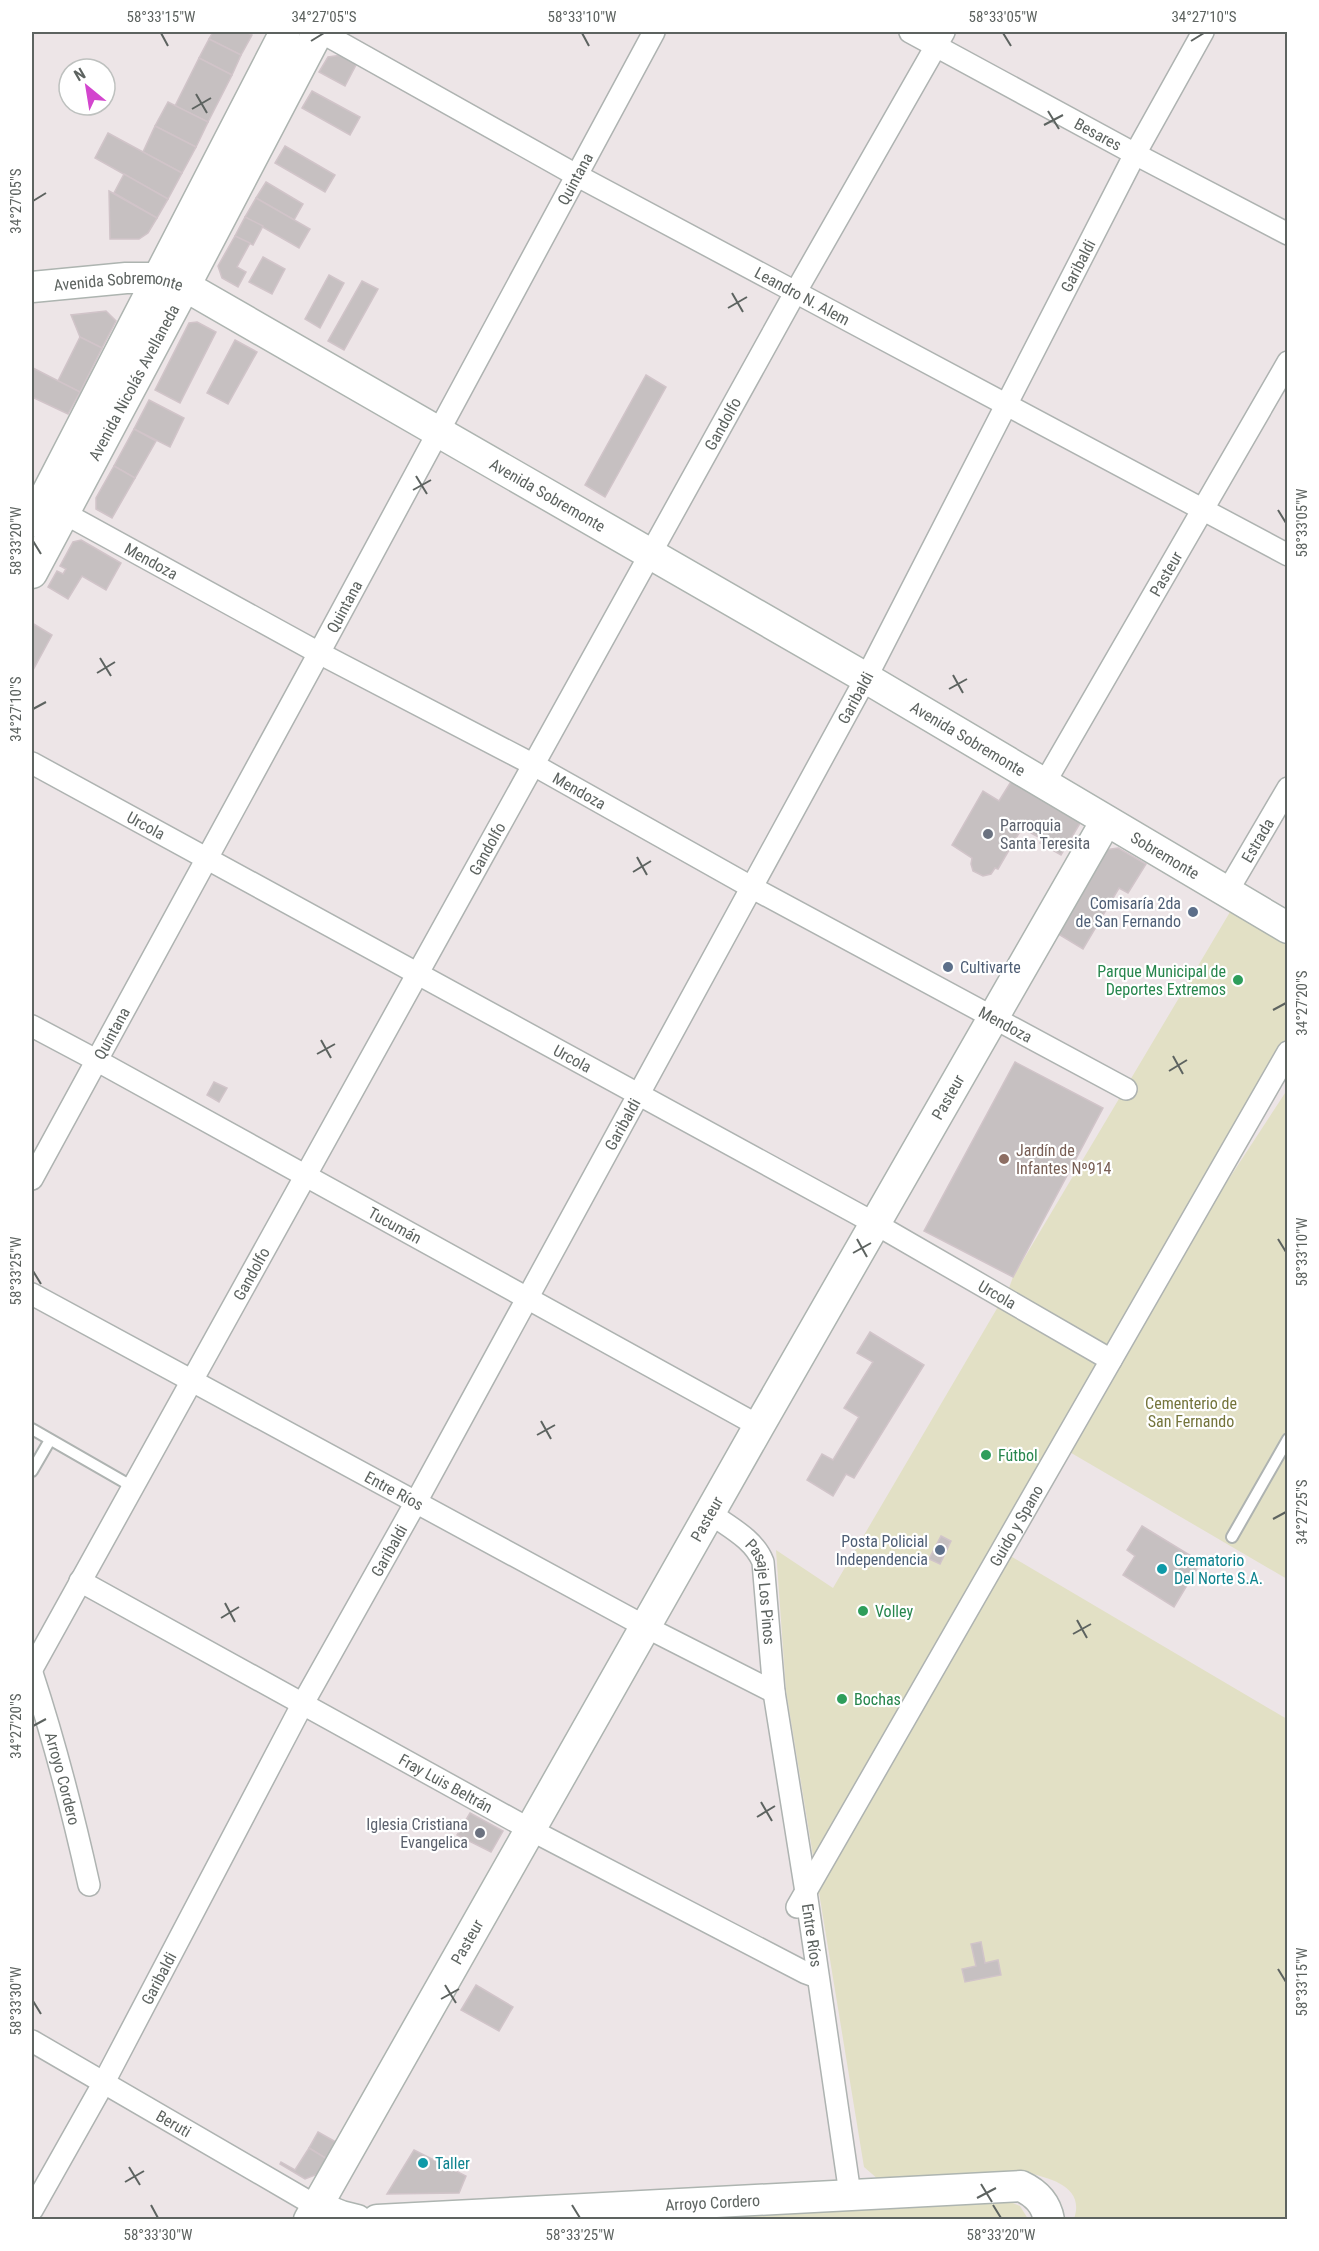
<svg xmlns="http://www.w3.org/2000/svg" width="1319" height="2251" font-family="'Roboto Condensed',sans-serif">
<rect width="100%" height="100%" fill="#ede5e7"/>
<g fill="#e2e0c5">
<path d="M 1233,907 L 1287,939 L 1287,1052 L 1119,1347 L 1287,1090 L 1287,1579 L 1061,1447 L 1002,1551 L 1287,1719 L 1287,2219 L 1074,2219 C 1085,2187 1052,2179 1029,2173 L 879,2180 L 864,2167 L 786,1691 L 776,1550 L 833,1588 L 1009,1288 L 1013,1277 Z"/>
<polygon points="1004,2199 1020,2206 1028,2219 609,2220"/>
</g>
<g fill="#c6c0c1" stroke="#d1c4c9" stroke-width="1.5">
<polygon points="213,32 246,32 252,35 241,55 209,39"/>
<polygon points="209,39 241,55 232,75 199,58"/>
<polygon points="342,55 357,63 345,86 319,72 328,57"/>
<polygon points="199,58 232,75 208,122 175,106"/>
<polygon points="312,91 360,117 350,135 302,108"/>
<polygon points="168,102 208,122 196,147 155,126"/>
<polygon points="155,126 196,147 182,173 143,152"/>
<polygon points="108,133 182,173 168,199 95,158"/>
<polygon points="285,146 335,175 325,192 275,163"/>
<polygon points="124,174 168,199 157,218 114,193"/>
<polygon points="266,182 303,204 294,220 256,198"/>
<polygon points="109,191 157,218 148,233 139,239 110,239"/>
<polygon points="256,198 310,229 299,248 245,217"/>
<polygon points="245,217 263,226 253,245 235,236"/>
<polygon points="235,236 250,243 237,267 246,272 238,287 222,278 218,266"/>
<polygon points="263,257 285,269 272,294 249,282"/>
<polygon points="329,275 344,283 320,328 305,319"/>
<polygon points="362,281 378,289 344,350 328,341"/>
<polygon points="106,311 116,321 102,348 80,337 71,315"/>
<polygon points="197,322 216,332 180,403 155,390 189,323"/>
<polygon points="80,337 102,348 80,392 58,381"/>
<polygon points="235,340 257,352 228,404 207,393"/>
<polygon points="33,368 80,392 68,414 32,397"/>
<polygon points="646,375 666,387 605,497 585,485"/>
<polygon points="149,400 184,418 170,447 134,429"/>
<polygon points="134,429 156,441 135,478 114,466"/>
<polygon points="114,466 135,478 112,518 96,509 96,498"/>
<polygon points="81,540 121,563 106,590 82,576 68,599 48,587 57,571 63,574 66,569 60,566 73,542"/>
<polygon points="32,623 52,635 32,672"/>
<polygon points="1012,780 1082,820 1061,855 1040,843 1042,839 1022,828 998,869 995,868 991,874 983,876 973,871 971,864 972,858 952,845 983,791 999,801"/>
<polygon points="1118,848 1146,864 1128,893 1119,888 1083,949 1055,932 1104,850"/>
<polygon points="1015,1062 1103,1108 1013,1277 924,1231"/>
<polygon points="214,1082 227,1088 219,1102 207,1095"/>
<polygon points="870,1332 924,1365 854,1478 846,1474 833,1496 807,1480 822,1454 833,1460 859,1417 844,1408 873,1362 857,1353"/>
<polygon points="1142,1526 1201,1562 1174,1607 1123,1575 1135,1556 1127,1550"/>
<polygon points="941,1536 951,1541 940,1564 929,1559"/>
<polygon points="470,1813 503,1831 491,1852 457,1835"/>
<polygon points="981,1942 985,1963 998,1960 1001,1975 965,1982 962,1969 976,1966 971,1944"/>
<polygon points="476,1985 513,2007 499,2031 461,2010"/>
<polygon points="318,2132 336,2142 327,2159 309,2148"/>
<polygon points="309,2148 327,2159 318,2174 305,2179 280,2164 281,2162 295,2170"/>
<polygon points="414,2150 466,2176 459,2193 387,2194"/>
</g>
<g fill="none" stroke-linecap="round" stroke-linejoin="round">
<g stroke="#aeb3b1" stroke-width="14">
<g id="lane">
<polyline points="32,1429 133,1487"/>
<polyline points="32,1471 50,1440"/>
<polyline points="1232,1537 1288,1439"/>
</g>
</g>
<g stroke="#aeb3b1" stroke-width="24">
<g id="street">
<path id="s1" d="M 321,32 L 576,175 L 1288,555"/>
<path id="s2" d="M 910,32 L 1135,154 L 1288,234"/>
<path id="s3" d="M 53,507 L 319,653 L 534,765 L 751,887 L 1126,1089"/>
<path id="s4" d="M 32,763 L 874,1223 L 1111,1360"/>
<path id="s5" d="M 1044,784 L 1288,362"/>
<path id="s6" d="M 1227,892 L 1288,788"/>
<path id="s7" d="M 32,1026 L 96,1060 L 759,1426"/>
<path id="s8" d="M 32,1179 L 319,653 L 654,32"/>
<path id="s9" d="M 32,1294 L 646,1627 L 774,1692"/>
<path id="s10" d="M 710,1513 C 729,1527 754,1539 763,1562 L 774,1692 L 806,1892 L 850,2194"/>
<path id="s11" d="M 80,1581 L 531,1830 L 806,1973 L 817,1977"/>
<path id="s12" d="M 32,1669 L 795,293 L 944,32"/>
<path id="s13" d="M 32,1673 C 55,1743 73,1813 89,1885"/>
<path id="s14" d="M 797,1907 L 1288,1052"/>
<path id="s15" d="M 32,2041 L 316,2206"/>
<path id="s16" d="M 32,2210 L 103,2084 L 302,1705 L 416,1502 L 866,678 L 1135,154 L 1203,32"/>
</g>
</g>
<g stroke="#adb4b0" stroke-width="33">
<g id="secondary">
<path id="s17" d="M 32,287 L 126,278 L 158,278 L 185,286 L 866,678 L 1288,928"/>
<polyline points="32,522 285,32"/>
<path id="s18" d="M 32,573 L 185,286 L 318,32"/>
<polyline points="316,2206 341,2216 357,2220"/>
<path id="s19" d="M 309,2220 L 759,1426 L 1106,821"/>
<path id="s20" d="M 377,2220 L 1021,2186 C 1036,2193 1046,2203 1049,2220"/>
</g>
</g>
<use href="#lane" stroke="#fff" stroke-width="10"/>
<use href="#street" stroke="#fff" stroke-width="21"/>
<use href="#secondary" stroke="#fff" stroke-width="30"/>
</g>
<path fill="none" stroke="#5d6360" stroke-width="2" d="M 161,33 L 168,46M 582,33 L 589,46M 1003,33 L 1011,46M 311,41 L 324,33M 1191,41 L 1204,33M 196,94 L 207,113M 192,109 L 211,98M 1048,111 L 1059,129M 1044,125 L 1063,115M 33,201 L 46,193M 732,293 L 743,312M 728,308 L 747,297M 416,476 L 427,494M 413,490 L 431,480M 1278,510 L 1286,523M 33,541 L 41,554M 100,658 L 111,676M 97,673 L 115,662M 953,675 L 963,693M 949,689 L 967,679M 33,709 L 46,702M 637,857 L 647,875M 633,872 L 651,861M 1273,1010 L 1286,1003M 321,1040 L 331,1058M 317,1054 L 335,1044M 1173,1056 L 1183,1074M 1169,1071 L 1187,1060M 857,1239 L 867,1257M 1278,1239 L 1286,1252M 853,1253 L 871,1243M 33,1271 L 41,1284M 541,1421 L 551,1439M 537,1435 L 555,1425M 1273,1519 L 1286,1512M 225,1603 L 235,1622M 221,1618 L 239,1607M 1077,1620 L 1087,1638M 1073,1634 L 1091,1624M 33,1726 L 46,1719M 761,1802 L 772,1821M 757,1817 L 775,1806M 1278,1969 L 1286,1982M 445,1985 L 456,2003M 441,1999 L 459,1989M 33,2001 L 41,2014M 129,2167 L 140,2185M 125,2182 L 144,2171M 981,2184 L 992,2202M 977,2198 L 996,2188M 151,2205 L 158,2218M 572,2205 L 580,2218M 993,2205 L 1001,2218"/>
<g fill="#6b7280" stroke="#fff" stroke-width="2">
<circle cx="988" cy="834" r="6"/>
<circle cx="480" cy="1833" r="6"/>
</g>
<g fill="#5c6f8a" stroke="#fff" stroke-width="2">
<circle cx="1193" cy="912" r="6"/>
<circle cx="948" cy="967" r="6"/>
<circle cx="940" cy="1550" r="6"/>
</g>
<g fill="#2e9e5b" stroke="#fff" stroke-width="2">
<circle cx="1238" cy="980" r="6"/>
<circle cx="986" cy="1455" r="6"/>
<circle cx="863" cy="1611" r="6"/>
<circle cx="842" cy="1699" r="6"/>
</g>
<circle fill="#8d6e63" stroke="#fff" stroke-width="2" cx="1004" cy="1159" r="6"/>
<g fill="#0f9aa8" stroke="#fff" stroke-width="2">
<circle cx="1162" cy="1569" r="6"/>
<circle cx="423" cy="2163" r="6"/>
</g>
<g text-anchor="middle" stroke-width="4.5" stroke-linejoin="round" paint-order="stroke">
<g font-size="16" fill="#5d6360" stroke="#fff">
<text dy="6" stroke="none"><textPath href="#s2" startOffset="214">Besares</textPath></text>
<text dy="6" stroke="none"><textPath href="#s8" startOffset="1138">Quintana</textPath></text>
<text dy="6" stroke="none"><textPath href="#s16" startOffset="2208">Garibaldi</textPath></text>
<text dy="6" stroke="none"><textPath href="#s17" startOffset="87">Avenida Sobremonte</textPath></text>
<text dy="6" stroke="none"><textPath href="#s1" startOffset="549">Leandro N. Alem</textPath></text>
<text dy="6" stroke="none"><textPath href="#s18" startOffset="216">Avenida Nicolás Avellaneda</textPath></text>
<text dy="6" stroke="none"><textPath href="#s12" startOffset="1424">Gandolfo</textPath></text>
<text dy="6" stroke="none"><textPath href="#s17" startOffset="573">Avenida Sobremonte</textPath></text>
<text dy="6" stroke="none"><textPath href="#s3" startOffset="112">Mendoza</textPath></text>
<text dy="6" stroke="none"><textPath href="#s5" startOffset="243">Pasteur</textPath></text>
<text dy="6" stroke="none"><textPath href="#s8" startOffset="652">Quintana</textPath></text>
<text dy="6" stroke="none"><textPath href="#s16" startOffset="1722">Garibaldi</textPath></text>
<text dy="6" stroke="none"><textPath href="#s17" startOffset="1059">Avenida Sobremonte</textPath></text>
<text dy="6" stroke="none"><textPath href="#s3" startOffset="598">Mendoza</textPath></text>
<text dy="6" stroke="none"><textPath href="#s4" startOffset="130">Urcola</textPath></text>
<text dy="6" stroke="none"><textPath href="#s6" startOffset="60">Estrada</textPath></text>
<text dy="6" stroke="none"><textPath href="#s12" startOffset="938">Gandolfo</textPath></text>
<text dy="6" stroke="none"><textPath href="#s17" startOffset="1288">Sobremonte</textPath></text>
<text dy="6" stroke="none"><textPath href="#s3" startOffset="1084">Mendoza</textPath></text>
<text dy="6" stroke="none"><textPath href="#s8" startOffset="166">Quintana</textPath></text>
<text dy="6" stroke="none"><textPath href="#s4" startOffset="616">Urcola</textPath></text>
<text dy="6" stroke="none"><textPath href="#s19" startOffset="1292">Pasteur</textPath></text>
<text dy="6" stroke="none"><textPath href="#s16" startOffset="1236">Garibaldi</textPath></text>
<text dy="6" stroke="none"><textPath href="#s7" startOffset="414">Tucumán</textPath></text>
<text dy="6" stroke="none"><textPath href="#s12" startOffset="452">Gandolfo</textPath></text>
<text dy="6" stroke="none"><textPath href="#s4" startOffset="1102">Urcola</textPath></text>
<text dy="6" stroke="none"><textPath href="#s9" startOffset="412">Entre Ríos</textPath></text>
<text dy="6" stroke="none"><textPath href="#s19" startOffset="806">Pasteur</textPath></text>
<text dy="6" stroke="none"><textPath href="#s14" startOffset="440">Guido y Spano</textPath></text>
<text dy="6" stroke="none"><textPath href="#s16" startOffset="750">Garibaldi</textPath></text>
<text dy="6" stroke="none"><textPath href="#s10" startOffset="102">Pasaje Los Pinos</textPath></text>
<text dy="6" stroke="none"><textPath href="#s13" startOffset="110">Arroyo Cordero</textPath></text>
<text dy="6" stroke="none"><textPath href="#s11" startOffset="418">Fray Luis Beltrán</textPath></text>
<text dy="6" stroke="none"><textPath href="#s10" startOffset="450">Entre Ríos</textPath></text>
<text dy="6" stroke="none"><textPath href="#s19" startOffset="320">Pasteur</textPath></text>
<text dy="6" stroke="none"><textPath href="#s16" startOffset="264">Garibaldi</textPath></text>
<text dy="6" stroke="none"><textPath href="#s15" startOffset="164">Beruti</textPath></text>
<text dy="6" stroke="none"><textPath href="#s20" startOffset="336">Arroyo Cordero</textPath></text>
</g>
<g font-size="16" fill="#5b616d" stroke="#fff" text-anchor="start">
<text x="1000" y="831">Parroquia<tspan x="1000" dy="18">Santa Teresita</tspan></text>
<text x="468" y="1830" text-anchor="end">Iglesia Cristiana<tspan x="468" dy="18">Evangelica</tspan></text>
</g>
<g font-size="16" fill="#4e5e75" stroke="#fff" text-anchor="end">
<text x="1181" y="909">Comisaría 2da<tspan x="1181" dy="18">de San Fernando</tspan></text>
<text x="960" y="973" text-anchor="start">Cultivarte</text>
<text x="928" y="1547">Posta Policial<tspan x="928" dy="18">Independencia</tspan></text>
</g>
<g font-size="16" fill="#27864d" stroke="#fff" text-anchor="start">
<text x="1226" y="977" text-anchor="end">Parque Municipal de<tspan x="1226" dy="18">Deportes Extremos</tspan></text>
<text x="998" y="1461">Fútbol</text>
<text x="875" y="1617">Volley</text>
<text x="854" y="1705">Bochas</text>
</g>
<g font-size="16" fill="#785e54" stroke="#fff" text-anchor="start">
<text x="1016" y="1156">Jardín de<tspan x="1016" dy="18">Infantes Nº914</tspan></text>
</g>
<g font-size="16" fill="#74743b" stroke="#fff">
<text x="1191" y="1409">Cementerio de<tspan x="1191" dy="18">San Fernando</tspan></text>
</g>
<g font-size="16" fill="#0d838f" stroke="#fff" text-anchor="start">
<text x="1174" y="1566">Crematorio<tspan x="1174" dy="18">Del Norte S.A.</tspan></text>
<text x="435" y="2169">Taller</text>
</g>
</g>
<rect width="1319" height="2251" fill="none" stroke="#ffffff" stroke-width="66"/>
<g transform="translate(87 87) rotate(330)"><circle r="28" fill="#ffffff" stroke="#bec1bf" stroke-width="1.5"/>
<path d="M0-4.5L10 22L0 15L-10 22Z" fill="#d345ce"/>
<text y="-9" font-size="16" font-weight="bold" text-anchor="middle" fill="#5d6360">N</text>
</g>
<rect x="33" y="33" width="1253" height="2185" fill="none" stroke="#5d6360" stroke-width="2"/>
<g font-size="15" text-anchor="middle" fill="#5d6360">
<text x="161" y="22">58°33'15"W</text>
<text x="324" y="22">34°27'05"S</text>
<text x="582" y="22">58°33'10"W</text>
<text x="1003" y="22">58°33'05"W</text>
<text x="1204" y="22">34°27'10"S</text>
<text transform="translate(16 201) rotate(-90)" y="5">34°27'05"S</text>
<text transform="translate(1302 523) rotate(-90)" y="5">58°33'05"W</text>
<text transform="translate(16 541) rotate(-90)" y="5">58°33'20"W</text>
<text transform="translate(16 709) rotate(-90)" y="5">34°27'10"S</text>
<text transform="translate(1302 1003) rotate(-90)" y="5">34°27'20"S</text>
<text transform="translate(1302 1252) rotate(-90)" y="5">58°33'10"W</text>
<text transform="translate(16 1271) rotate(-90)" y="5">58°33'25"W</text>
<text transform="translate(1302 1512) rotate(-90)" y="5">34°27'25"S</text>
<text transform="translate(16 1726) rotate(-90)" y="5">34°27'20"S</text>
<text transform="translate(1302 1982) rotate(-90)" y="5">58°33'15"W</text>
<text transform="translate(16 2001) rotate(-90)" y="5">58°33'30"W</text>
<text x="158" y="2240">58°33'30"W</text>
<text x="580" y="2240">58°33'25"W</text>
<text x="1001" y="2240">58°33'20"W</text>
</g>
</svg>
